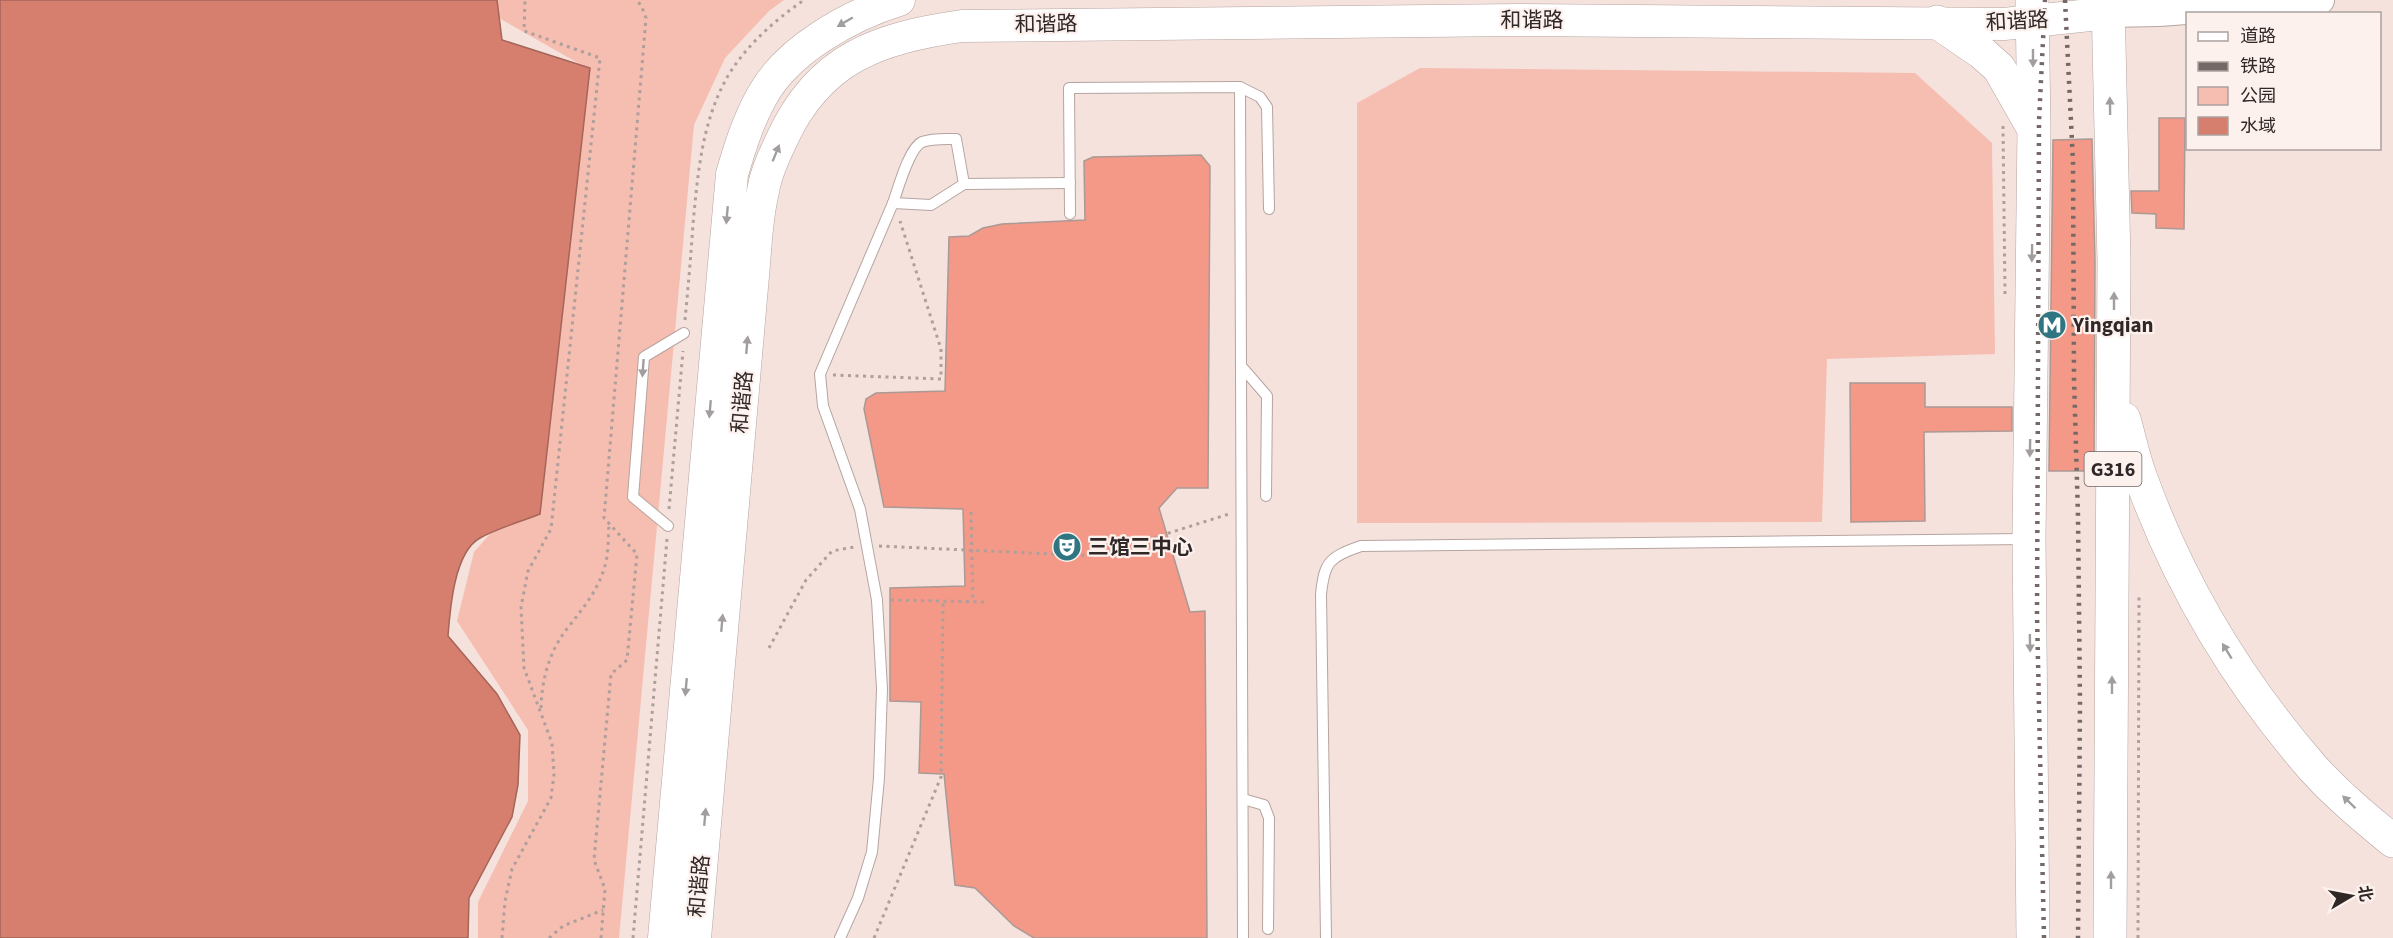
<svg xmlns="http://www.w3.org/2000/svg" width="2393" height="938" font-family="'Source Sans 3','Noto Sans SC',sans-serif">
<rect width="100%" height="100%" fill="#f5e2dd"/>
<g fill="#f6bdb1">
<polygon points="492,0 784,0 769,11 725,58 694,125 619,938 478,938 478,902 528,801 528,730 457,621 474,552 531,488 585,67 490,13"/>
<polygon points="1420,68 1915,73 1992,143 1995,354 1827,359 1822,522 1357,523 1357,103"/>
</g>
<path fill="#d77f6e" stroke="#a56559" stroke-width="1.5" d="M 0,0 L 497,0 L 502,40 L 590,68 L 540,514 C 520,522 498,528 480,538 C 454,552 450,610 448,636 L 497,694 L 520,735 L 518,785 L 512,817 L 469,898 L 468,938 L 0,938 Z"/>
<g fill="#f49987" stroke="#ab9995" stroke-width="1.5">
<polygon points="2159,118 2185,118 2184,229 2156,228 2156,214 2132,213 2131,191 2159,191"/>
<polygon points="2092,139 2095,261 2094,471 2049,471 2053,140"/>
<polygon points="1201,155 1210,166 1208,488 1177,488 1159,508 1190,612 1205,611 1207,938 1034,938 1014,926 975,888 955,885 944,774 919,773 921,702 890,701 890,588 965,586 963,509 884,507 864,409 866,399 876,393 945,391 949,237 969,236 983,228 1002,224 1085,220 1084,161 1093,157"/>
<polygon points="1850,383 1925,383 1925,407 2012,407 2012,431 1924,432 1925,521 1851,522"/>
</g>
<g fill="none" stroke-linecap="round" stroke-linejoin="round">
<g stroke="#b6a4a0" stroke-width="12">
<g id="lane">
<polyline points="1240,87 1260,97 1267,107 1269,209"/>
<path d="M 893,203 C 898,189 909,148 922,142 C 933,138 945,139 956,139 L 964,184"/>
<polyline points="1070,214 1069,88 1240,87 1243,938"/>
<polyline points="1241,366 1267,396 1266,496"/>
<polyline points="668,526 633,497 644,357 684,333"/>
<polyline points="1243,799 1264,805 1269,818 1268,929"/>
<polyline points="840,938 858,898 872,852 879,778 882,689 877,600 860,509 823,406 820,374 893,203 931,205 964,184 1070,183"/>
<path d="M 1326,938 L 1321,595 C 1324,561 1330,557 1361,546 L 2026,539"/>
</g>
</g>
<g stroke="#b6a4a0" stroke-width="30">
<polyline id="secondary" points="2109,13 2159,12 2320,0"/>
</g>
<g stroke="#b6a4a0" stroke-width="33">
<g id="primary">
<path d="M 664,938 L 732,174 C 740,147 748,121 762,96 C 787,50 850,15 899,0"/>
<path d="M 695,938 L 754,264 C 756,240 757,215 763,191 C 766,173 774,156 782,139 C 819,58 878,38 962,26 L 1517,20 L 2004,24 L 2109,13"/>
</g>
</g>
<g stroke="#b6a4a0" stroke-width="34">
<g id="highway">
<polyline points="2032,0 2034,128 2029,539 2033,938"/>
<polyline points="2108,0 2114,261 2110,938"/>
<polyline points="1937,22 1981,52 1999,68 2031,124"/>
<path d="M 2124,419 C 2130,440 2134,461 2142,481 C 2180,585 2239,683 2312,767 C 2336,794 2365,818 2393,841"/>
</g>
</g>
<g stroke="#ae9f9b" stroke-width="3" stroke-dasharray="3 4.5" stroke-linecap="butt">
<polyline points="2003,126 2005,294"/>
<path d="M 685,320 C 688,288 691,256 693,224 C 698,172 702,120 729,74 C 748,44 775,20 804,0"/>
<polyline points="833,375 941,379 941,349 900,221"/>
<polyline points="669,509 683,351"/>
<polyline points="879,546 1096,556 1229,514"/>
<polyline points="891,600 985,602"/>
<polyline points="769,648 806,580 832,551 855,547"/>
<path d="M 541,708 C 542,677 550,649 570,625 C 584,607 597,591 604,569 C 609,555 608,537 609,523"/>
<polyline points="502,938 505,901 512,869 551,798 554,774 552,743 524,668 521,607 528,571 551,529 600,58 524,31 525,0"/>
<polyline points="549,938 563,926 603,910"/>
<polyline points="601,938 605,889 594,860 611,674 627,660 637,554 604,518 646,18 641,5 636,0"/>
<polyline points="633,938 667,539"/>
<polyline points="874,938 941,777 943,602"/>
<polyline points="2138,938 2139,593"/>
</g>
<use href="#lane" stroke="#fff" stroke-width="10"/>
<use href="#secondary" stroke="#fff" stroke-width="28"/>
<use href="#primary" stroke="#fff" stroke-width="32"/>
<use href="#highway" stroke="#fff" stroke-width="33"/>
<g stroke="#756967" stroke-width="4.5" stroke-dasharray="3 6" stroke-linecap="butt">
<polyline points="2065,0 2073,162 2074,378 2078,516 2080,705 2078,938"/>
<polyline points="2044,938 2037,615 2039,121 2045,0"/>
</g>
<polyline stroke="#ae9f9b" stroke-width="3" stroke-dasharray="3 4.5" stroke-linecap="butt" points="971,512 973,602"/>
</g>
<defs><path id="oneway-solid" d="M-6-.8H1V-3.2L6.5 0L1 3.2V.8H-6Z" transform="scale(1.5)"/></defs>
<g fill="#a29e9e">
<use href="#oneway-solid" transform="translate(845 22) rotate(150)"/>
<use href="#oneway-solid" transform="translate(2033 58) rotate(90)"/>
<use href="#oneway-solid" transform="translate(2110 106) rotate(-91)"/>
<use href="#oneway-solid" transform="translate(776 153) rotate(-68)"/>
<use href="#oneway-solid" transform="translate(727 215) rotate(95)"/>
<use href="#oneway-solid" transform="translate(2032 253) rotate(91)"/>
<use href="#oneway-solid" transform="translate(2114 301) rotate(-90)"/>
<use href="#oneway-solid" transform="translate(747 345) rotate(-85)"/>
<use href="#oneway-solid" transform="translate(643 368) rotate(94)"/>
<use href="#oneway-solid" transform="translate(710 409) rotate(95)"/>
<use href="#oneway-solid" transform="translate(2030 448) rotate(91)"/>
<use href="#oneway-solid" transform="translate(722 623) rotate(-85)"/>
<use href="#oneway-solid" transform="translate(2030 643) rotate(89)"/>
<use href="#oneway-solid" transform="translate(2227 651) rotate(-121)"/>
<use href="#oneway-solid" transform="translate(2112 685) rotate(-90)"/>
<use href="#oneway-solid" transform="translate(686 687) rotate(95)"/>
<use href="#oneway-solid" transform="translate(2349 802) rotate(-136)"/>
<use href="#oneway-solid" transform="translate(705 817) rotate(-85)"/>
<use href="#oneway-solid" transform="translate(2111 880) rotate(-90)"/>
</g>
<defs>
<g id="metro-disc" transform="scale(1.5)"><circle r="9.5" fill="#2f7582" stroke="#fdf1ee"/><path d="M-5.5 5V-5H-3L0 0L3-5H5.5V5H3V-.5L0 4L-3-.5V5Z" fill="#fff"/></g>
<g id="theatre-disc" transform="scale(1.5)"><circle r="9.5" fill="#2f7582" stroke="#fdf1ee"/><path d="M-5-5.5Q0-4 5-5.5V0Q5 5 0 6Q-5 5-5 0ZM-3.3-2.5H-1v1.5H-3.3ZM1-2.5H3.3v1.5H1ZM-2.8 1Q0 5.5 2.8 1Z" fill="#fff"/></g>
</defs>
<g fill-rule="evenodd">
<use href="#metro-disc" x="2052" y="325"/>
<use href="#theatre-disc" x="1067" y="547"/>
</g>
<g text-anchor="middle" stroke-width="4.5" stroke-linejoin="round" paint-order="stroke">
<rect fill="#fdf1ee" stroke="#6e6463" stroke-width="1.5" x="2084.5" y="452" width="57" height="34" rx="4.5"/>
<g font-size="20" font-weight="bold" fill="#302827">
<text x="2113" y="476">G316</text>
</g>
<g font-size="21" fill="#302827" stroke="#fdf1ee">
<text x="1532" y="27">和谐路</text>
<text transform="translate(2017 21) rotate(-3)" y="7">和谐路</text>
<text transform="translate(1046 24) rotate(-1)" y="7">和谐路</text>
<text transform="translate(742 402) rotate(-85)" y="7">和谐路</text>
<text transform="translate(699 886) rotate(-85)" y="7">和谐路</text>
</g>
<g font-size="21" font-weight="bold" fill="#302827" stroke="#fdf1ee" text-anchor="start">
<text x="2073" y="332">Yingqian</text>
<text x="1088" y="554">三馆三中心</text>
</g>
</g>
<rect x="2186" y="12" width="195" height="138" fill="#fdf1ee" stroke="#aba19e" stroke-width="1.5"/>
<rect x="2198" y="32" width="30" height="9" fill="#ffffff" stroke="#aba19e" stroke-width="1.5"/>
<text x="2240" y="42" font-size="18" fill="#302827">道路</text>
<rect x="2198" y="62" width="30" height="9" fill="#756967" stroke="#aba19e" stroke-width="1.5"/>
<text x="2240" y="72" font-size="18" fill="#302827">铁路</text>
<rect x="2198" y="87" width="30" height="18" fill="#f6bdb1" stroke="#aba19e" stroke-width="1.5"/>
<text x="2240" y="102" font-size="18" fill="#302827">公园</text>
<rect x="2198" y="117" width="30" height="18" fill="#d77f6e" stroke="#aba19e" stroke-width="1.5"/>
<text x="2240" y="132" font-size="18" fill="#302827">水域</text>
<g transform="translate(2351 896) rotate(80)" stroke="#fdf1ee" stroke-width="4.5" paint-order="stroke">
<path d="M0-4.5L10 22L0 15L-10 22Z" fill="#302827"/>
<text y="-9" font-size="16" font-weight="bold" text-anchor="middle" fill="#302827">北</text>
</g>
</svg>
